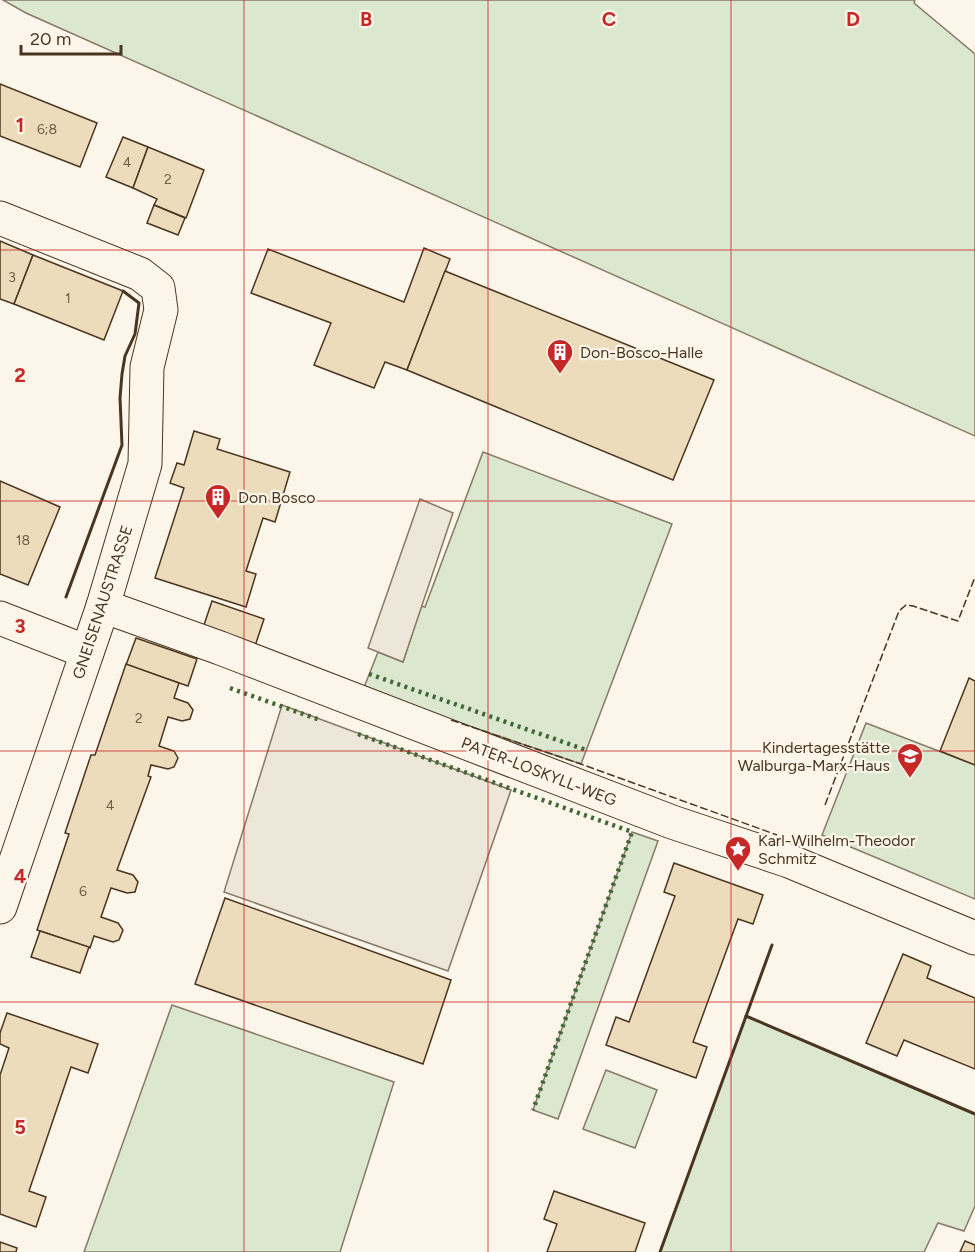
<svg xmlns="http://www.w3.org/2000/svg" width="975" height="1252" font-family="Figtree,sans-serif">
<rect width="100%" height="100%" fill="#fbf6e9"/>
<g fill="#dce7d0" stroke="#887966" stroke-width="1.5">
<polygon points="3,0 915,0 914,3 975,54 975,436 26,13"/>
<polygon points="483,452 672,524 581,764 363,690 378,652 403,662 421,606 425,607"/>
<polygon points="866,723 975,765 975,899 822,835"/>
<polygon points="632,832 658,841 558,1119 533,1110"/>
<polygon points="172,1005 394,1082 340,1252 84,1252"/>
<polygon points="746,1016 975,1114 975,1206 964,1231 938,1223 924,1252 660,1252"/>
<polygon points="606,1070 657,1090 635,1148 583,1129"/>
</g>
<g fill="#ede7d9" stroke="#887966" stroke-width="1.5">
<polygon points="420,499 453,513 403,662 368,648"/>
<polygon points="282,705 511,790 448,971 224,892"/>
</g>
<g fill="#ecdcbc" stroke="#4a3520" stroke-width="1.5">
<polygon points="0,84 97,123 80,167 0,136"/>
<polygon points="123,137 148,147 133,188 106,177"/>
<polygon points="148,147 204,170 186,218 154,205 157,199 133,188"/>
<polygon points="154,205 185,218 178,235 147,223"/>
<polygon points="0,241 33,255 14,304 0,299"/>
<polygon points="424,248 450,259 407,370 385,362 374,388 314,365 331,323 251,293 268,249 404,302"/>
<polygon points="33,255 123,291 104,340 14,304"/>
<polygon points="445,271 714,380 673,480 407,370"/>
<polygon points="194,431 220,439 217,449 290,472 275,522 263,518 246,571 256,574 246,607 155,578 184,488 170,483 177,463 184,465"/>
<polygon points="0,481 60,507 28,585 0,574"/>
<polygon points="212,601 264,619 255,646 203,628"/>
<polygon points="136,638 197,659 188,686 126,665"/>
<polygon points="126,664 179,683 174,698 188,703 193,710 190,719 182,721 168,717 159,746 174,751 178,758 174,767 168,769 151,765 148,776 151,777 117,870 133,875 138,882 135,892 127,893 111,888 101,917 118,923 123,930 119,940 113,942 94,936 90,948 37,930 69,834 65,833 91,755 95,755"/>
<polygon points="969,678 975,681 975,765 940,751"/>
<polygon points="674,863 763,895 753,924 738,919 693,1042 707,1047 696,1078 606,1045 616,1017 629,1022 675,896 664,892"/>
<polygon points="225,898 451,980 423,1064 195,984"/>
<polygon points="40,931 89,947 80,973 31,957"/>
<polygon points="903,954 931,966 927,978 975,998 975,1069 904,1040 897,1056 866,1043"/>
<polygon points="7,1013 98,1044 88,1073 71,1067 29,1191 46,1197 36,1227 0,1214 0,1075 9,1048 0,1044 0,1033"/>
<polygon points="554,1191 645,1223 635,1252 547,1252 557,1224 544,1219"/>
<polygon points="965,1241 975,1245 975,1252 960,1252"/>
<polygon points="0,1242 17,1248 16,1252 0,1252"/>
</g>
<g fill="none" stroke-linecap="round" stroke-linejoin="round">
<g stroke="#4a3520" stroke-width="35">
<g id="minor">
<polyline points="0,218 140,274 158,288 161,310 147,367 145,464 103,606 0,907"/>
<polyline points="103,606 220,648 672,822 789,861 975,938"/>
<polyline points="0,618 87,652"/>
</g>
</g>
<use href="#minor" stroke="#fbf6e9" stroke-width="33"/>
<g stroke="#436837" stroke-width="4.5" stroke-dasharray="3 4.5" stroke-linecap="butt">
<polyline points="369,674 586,750"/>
<polyline points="230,688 320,720"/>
<polyline points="358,734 632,832 533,1110"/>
</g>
<g stroke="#4a3520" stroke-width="1.5" stroke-dasharray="8 3" stroke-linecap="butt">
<polyline points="451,720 581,764 777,835"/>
<polyline points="825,805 899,611 906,605 913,606 958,621 975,577"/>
</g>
<g stroke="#4a3520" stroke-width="3">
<polyline points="66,597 122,445 120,398 122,374 125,356 135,334 139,303 123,291"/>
<polyline points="746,1016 975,1114"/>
<polyline points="660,1252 772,945"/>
</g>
</g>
<path fill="none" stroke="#c62828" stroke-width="1.5" stroke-opacity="0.55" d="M 244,0 L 244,1252M 488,0 L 488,1252M 731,0 L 731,1252M 0,250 L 975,250M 0,501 L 975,501M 0,751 L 975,751M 0,1002 L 975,1002"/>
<defs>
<g id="building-pin" transform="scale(1.35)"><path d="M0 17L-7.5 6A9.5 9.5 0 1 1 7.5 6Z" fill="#c62828" stroke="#fbf6e9"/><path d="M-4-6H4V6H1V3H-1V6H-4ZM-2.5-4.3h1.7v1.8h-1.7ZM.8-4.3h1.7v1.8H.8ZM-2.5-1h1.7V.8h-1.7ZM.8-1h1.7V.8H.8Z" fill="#fff"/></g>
<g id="school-pin" transform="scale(1.35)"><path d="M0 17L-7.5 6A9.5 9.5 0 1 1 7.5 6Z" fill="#c62828" stroke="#fbf6e9"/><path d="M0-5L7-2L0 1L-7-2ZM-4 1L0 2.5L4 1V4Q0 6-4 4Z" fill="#fff"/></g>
<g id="sight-pin" transform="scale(1.35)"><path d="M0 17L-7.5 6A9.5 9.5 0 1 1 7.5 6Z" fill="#c62828" stroke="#fbf6e9"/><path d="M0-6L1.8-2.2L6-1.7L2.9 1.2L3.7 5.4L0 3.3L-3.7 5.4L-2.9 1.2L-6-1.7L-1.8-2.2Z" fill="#fff"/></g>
</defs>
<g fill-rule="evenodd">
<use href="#building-pin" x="560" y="352"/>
<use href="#building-pin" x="218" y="497"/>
<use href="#school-pin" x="910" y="756"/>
<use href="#sight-pin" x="738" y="849"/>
</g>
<g text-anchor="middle" stroke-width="4.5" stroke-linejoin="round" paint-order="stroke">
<g font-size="14" fill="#725f47">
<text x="47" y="134">6;8</text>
<text x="127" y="167">4</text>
<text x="168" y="184">2</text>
<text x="12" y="282">3</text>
<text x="68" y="303">1</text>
<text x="23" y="545">18</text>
<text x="139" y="723">2</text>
<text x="110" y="810">4</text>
<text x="83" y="896">6</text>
</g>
<g font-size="16" fill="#4a3520" stroke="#fbf6e9" text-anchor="start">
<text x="580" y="358">Don-Bosco-Halle</text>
<text x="238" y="503">Don Bosco</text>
<text x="890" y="753" text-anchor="end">Kindertagesstätte<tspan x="890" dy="18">Walburga-Marx-Haus</tspan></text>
<text x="758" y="846">Karl-Wilhelm-Theodor<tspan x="758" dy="18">Schmitz</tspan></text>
</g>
<g font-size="16" fill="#4a3520" stroke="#fbf6e9">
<text transform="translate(102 602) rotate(-72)" y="6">GNEISENAUSTRASSE</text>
<text transform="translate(539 771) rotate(21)" y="6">PATER-LOSKYLL-WEG</text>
</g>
</g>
<g font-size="20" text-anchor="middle" font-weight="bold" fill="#c62828" stroke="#fbf6e9" stroke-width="4.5" stroke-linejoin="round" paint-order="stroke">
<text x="366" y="26">B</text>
<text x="609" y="26">C</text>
<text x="853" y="26">D</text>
<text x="20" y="132">1</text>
<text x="20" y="382">2</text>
<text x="20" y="633">3</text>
<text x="20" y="883">4</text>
<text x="20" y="1134">5</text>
</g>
<path d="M21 45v9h100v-9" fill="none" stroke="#4a3520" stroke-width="3"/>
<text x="30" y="45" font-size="18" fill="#4a3520" stroke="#fbf6e9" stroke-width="4.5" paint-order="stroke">20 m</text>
</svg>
